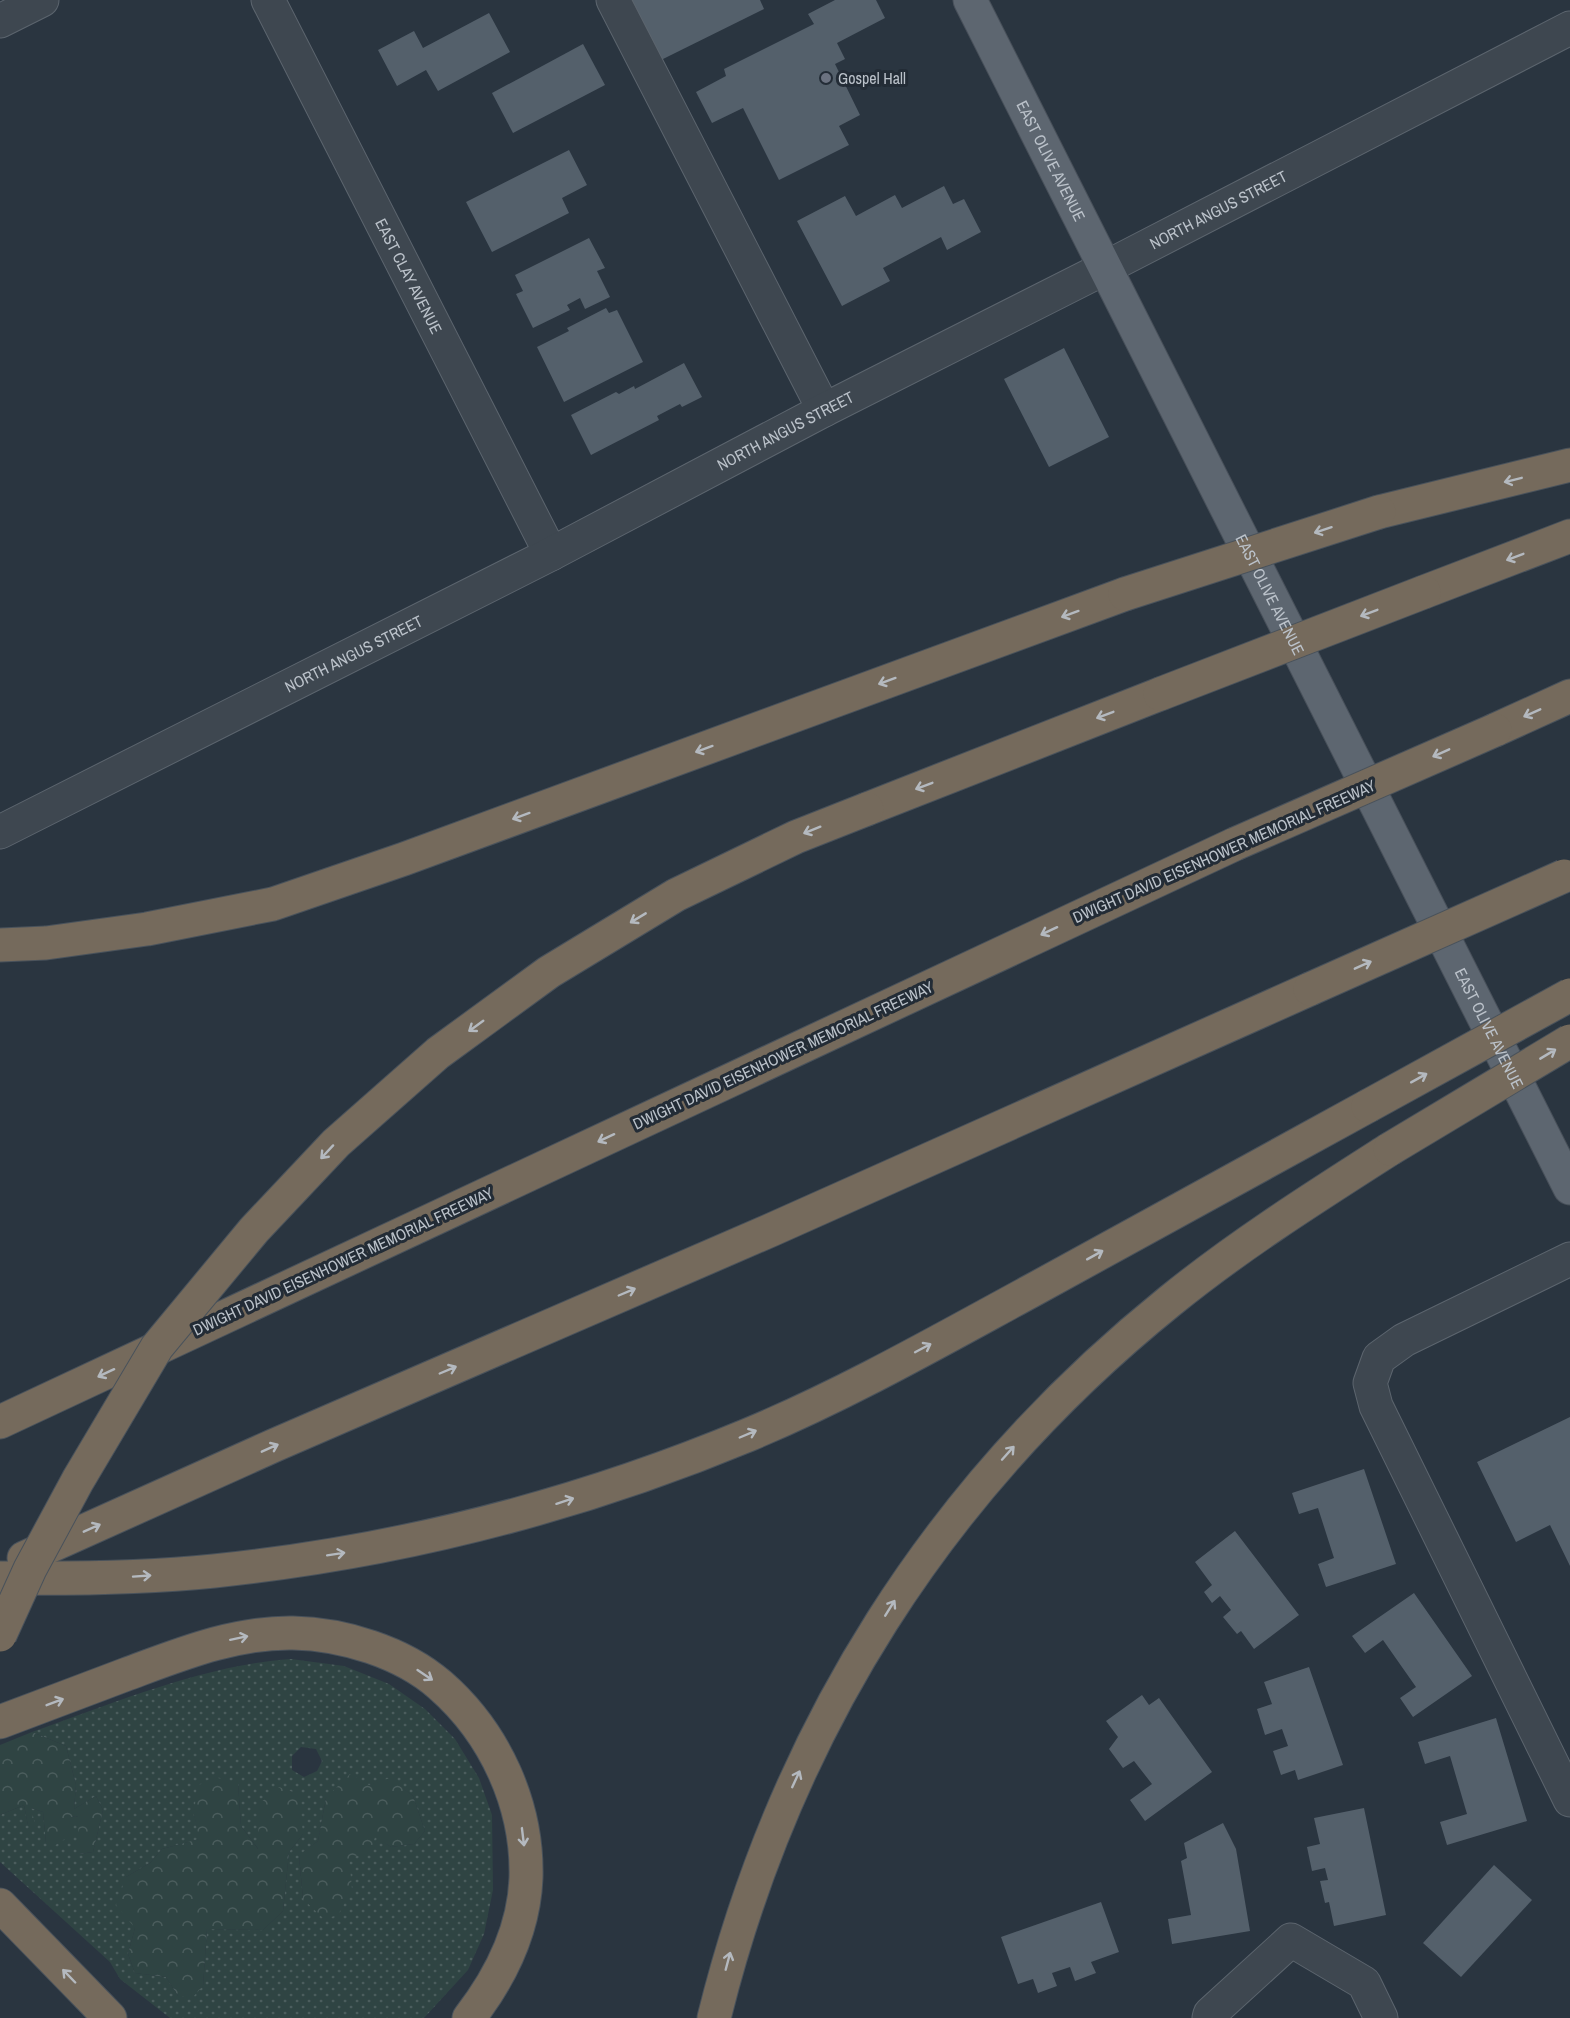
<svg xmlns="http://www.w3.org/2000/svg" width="1570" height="2018" font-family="'Archivo Narrow',sans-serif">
<defs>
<pattern id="grass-dots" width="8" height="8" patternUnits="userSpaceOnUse" patternTransform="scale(1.5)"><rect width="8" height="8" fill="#2f4443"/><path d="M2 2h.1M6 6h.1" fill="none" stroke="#4b5d5d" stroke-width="1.8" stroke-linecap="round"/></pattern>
<pattern id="forest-crowns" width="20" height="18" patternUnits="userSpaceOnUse" patternTransform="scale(1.5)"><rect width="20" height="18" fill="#2f4443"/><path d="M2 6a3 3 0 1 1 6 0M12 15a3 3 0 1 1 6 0" fill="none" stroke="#4b5d5d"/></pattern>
</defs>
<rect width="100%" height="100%" fill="#2a3540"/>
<path fill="url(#grass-dots)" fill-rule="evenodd" d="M 291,1659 L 344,1666 L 389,1684 L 425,1709 L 455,1739 L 479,1778 L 492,1815 L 493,1890 L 484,1934 L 468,1970 L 424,2018 L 170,2018 L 120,1979 L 110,1962 L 0,1862 L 0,1815 L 24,1805 L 28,1825 L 31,1808 L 43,1812 L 46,1843 L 71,1817 L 79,1816 L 80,1854 L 93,1852 L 103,1810 L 96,1796 L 74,1809 L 76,1785 L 66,1746 L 32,1732 C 114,1703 204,1665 291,1659 ZM 301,1747 L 316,1749 L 322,1761 L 317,1771 L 304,1777 L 292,1770 L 292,1756 ZM 390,1779 L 413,1796 L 425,1831 L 414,1844 L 391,1847 L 375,1836 L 349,1857 L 303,1899 L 299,1856 L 318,1841 L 326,1798 ZM 238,1783 L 241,1826 L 259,1850 L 303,1834 L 289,1852 L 283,1911 L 263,1930 L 207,1929 L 203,1986 L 178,1996 L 166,1977 L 135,1973 L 128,1954 L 135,1928 L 126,1877 L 150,1863 L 162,1849 L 200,1839 L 194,1814 Z"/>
<g fill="url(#forest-crowns)">
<polygon points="32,1732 66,1746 76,1785 74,1809 96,1796 103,1810 93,1852 79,1854 78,1816 71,1817 71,1835 54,1846 46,1843 43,1812 31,1808 35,1824 28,1826 24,1805 0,1815 0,1745"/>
<polygon points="350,1774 369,1785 390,1778 413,1796 425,1831 414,1844 391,1847 375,1837 370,1853 349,1857 352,1889 338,1915 324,1919 303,1899 299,1855 318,1841 326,1798"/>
<polygon points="214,1777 238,1783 241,1826 258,1849 259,1804 279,1787 299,1794 303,1834 289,1852 283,1911 263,1930 207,1929 203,1986 193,1997 178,1996 166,1977 135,1973 128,1954 135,1928 116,1905 126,1877 150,1863 162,1849 199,1839 194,1814 197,1786"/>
</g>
<g fill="#54606b">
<polygon points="631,0 760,0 764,9 661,60"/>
<polygon points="835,0 876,0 885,18 837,43 845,59 835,64 860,115 839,126 849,145 779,180 743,108 712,123 696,92 726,76 724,69 814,24 808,14"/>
<polygon points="489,13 510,52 438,91 426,70 397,86 378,50 414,31 423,48"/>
<polygon points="583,44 605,85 513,133 492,93"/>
<polygon points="569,150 587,185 562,198 569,213 492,252 466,202"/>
<polygon points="944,186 953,204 964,199 981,232 947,250 941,237 883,268 890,281 842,306 797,221 845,196 856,216 895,195 902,208"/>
<polygon points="589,238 605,268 597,271 610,297 585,309 580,298 567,305 570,310 533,328 516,294 523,291 515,275"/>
<polygon points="606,308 609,313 617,310 643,362 564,402 537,347 569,331 567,328"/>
<polygon points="1064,348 1109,437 1049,467 1004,379"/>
<polygon points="684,363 702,397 682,407 680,404 657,416 659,420 591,455 571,415 616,392 619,394 634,386 635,389"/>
<polygon points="1570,1417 1570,1566 1550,1525 1516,1542 1477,1462"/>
<polygon points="1364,1469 1396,1564 1326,1587 1318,1564 1334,1558 1318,1508 1299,1514 1292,1493"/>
<polygon points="1235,1531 1299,1615 1254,1649 1241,1631 1237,1634 1223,1617 1231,1610 1220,1596 1212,1603 1204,1592 1212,1585 1195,1562"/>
<polygon points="1414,1593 1472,1676 1413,1717 1400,1698 1416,1687 1383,1640 1365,1653 1352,1636"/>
<polygon points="1309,1667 1343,1765 1298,1780 1295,1770 1281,1775 1273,1751 1288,1746 1282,1729 1265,1735 1257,1709 1272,1704 1264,1682"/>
<polygon points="1142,1695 1149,1705 1159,1698 1212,1772 1145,1821 1130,1800 1152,1784 1134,1761 1123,1768 1109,1749 1118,1737 1106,1721"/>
<polygon points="1496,1718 1527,1821 1447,1845 1440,1822 1467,1814 1450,1756 1425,1764 1418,1742"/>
<polygon points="1364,1808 1386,1915 1334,1926 1329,1902 1325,1903 1320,1881 1328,1880 1325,1868 1312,1871 1307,1847 1320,1844 1314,1818"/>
<polygon points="1223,1823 1236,1849 1250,1931 1172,1944 1168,1919 1191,1915 1181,1861 1187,1858 1184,1843"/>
<polygon points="1494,1865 1532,1900 1461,1977 1423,1943"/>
<polygon points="1101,1902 1119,1952 1091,1962 1096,1973 1075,1981 1070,1967 1052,1973 1057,1986 1038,1993 1033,1979 1018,1984 1001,1937"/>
</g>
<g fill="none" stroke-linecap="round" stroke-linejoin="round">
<g stroke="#5c656e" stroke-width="35">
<g id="minor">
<path id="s1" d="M 268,0 L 551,554"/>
<polyline points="613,0 824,410"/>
<polyline points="0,21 42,0"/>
<path id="s2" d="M 0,832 L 551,554 L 824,410 L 1105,268 L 1570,28"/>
<polyline points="1570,1259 1404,1340 1379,1358 1370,1383 1376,1406 1570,1800"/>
<polyline points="1209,2018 1210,2014 1291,1940 1364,1983 1381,2018"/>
</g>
</g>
<g stroke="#48505a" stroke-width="35">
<g id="major">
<path id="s3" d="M 970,0 L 1570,1188"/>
</g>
</g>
<g stroke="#49525b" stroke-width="35">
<g id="highway">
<polyline points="1379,512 1570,465"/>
<polyline points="1424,592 1570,536"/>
<polyline points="1495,730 1570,696"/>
<polyline points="867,809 1160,694"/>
<polyline points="0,945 46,943 147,929 273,904 404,859 1125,594"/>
<polyline points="0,1422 1235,844"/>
<polyline points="24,1558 275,1445 771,1230 1310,989"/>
<path d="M 0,1578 C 71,1579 143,1578 214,1571 C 398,1552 577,1506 748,1435 C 846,1394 939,1341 1031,1291 C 1143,1229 1255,1167 1368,1106"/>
<path d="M 0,1722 C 42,1706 85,1690 127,1674 C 181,1654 235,1632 293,1633 C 343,1634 402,1652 440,1685 C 495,1733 528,1805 526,1878 C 524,1930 500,1978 469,2018"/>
<polyline points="0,1905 110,2018"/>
<path d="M 714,2018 C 785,1730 939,1487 1170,1301 C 1239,1245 1315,1197 1390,1149"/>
</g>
</g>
<use href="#minor" stroke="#3e4750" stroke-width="33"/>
<use href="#major" stroke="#5d6670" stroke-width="33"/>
<use href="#highway" stroke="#756a5c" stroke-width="33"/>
<g stroke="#49525b" stroke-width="35" stroke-linecap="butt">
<g id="highway-bridge">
<polyline points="1125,594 1379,512"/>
<polyline points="1160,694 1424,592"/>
<polyline points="1235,844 1495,730"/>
<polyline points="1310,989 1564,876"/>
<polyline points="1368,1106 1570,995"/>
<polyline points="1390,1149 1570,1041"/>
<polyline points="0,1635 30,1569 78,1480 157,1347 254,1230 336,1143 438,1053 549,972 676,895 796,837 867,809"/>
</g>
</g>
<use href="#highway-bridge" stroke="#756a5c" stroke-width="33"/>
</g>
<defs><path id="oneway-shaft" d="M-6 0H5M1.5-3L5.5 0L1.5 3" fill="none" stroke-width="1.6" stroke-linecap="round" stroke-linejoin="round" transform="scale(1.5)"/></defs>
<g stroke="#b4b9bf">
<use href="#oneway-shaft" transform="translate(1513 480) rotate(166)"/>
<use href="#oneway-shaft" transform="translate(1323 530) rotate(162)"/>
<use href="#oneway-shaft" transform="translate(1515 557) rotate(159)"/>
<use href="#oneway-shaft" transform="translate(1369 613) rotate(159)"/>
<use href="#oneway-shaft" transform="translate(1070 614) rotate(160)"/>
<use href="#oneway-shaft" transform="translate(887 681) rotate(160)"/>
<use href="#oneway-shaft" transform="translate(1532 713) rotate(156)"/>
<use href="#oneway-shaft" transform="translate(1105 715) rotate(159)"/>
<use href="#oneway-shaft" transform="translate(704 749) rotate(160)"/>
<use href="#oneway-shaft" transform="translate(1441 753) rotate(156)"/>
<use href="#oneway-shaft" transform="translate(924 786) rotate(159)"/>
<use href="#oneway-shaft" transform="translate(521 816) rotate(160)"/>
<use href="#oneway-shaft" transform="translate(812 830) rotate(158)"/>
<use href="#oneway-shaft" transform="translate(638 918) rotate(149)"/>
<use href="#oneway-shaft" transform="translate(1049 931) rotate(155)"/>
<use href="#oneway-shaft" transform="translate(1363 965) rotate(-24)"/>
<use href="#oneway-shaft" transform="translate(476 1026) rotate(144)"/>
<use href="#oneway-shaft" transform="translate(1548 1054) rotate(-31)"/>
<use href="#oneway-shaft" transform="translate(1419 1078) rotate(-29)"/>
<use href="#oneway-shaft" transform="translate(606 1138) rotate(155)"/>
<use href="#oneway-shaft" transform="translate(327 1152) rotate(133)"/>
<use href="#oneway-shaft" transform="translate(1095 1255) rotate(-29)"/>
<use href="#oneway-shaft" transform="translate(627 1292) rotate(-23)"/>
<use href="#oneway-shaft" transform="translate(923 1348) rotate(-28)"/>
<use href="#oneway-shaft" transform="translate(448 1370) rotate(-23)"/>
<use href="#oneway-shaft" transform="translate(106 1373) rotate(155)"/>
<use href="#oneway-shaft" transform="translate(748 1434) rotate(-23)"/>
<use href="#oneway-shaft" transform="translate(270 1448) rotate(-24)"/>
<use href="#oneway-shaft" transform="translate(1008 1453) rotate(-48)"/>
<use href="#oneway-shaft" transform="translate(565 1501) rotate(-18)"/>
<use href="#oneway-shaft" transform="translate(92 1528) rotate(-24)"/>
<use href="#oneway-shaft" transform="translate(336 1554) rotate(-9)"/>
<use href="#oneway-shaft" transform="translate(142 1576) rotate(-4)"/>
<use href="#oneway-shaft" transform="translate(890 1608) rotate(-58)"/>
<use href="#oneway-shaft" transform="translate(239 1638) rotate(-12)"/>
<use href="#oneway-shaft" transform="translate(425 1675) rotate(34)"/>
<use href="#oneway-shaft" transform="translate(55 1702) rotate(-21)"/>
<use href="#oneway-shaft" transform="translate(796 1779) rotate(-65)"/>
<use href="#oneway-shaft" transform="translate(523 1837) rotate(83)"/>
<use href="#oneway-shaft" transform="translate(728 1961) rotate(-75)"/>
<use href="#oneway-shaft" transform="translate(69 1976) rotate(-134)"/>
</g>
<circle fill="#6b7280" stroke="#232c36" stroke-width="2" cx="826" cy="78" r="6"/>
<g text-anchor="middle" stroke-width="6" stroke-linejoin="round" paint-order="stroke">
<g font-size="16" fill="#bbc2ca" stroke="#232c36" text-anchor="start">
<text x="838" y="84">Gospel Hall</text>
</g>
<g font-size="16" fill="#bbc2ca" stroke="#232c36">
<text dy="6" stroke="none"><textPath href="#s3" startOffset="180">EAST OLIVE AVENUE</textPath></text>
<text dy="6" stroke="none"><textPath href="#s2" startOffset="1368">NORTH ANGUS STREET</textPath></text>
<text dy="6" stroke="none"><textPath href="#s1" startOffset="310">EAST CLAY AVENUE</textPath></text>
<text dy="6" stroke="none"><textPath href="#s2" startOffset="882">NORTH ANGUS STREET</textPath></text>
<text dy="6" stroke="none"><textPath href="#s3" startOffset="666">EAST OLIVE AVENUE</textPath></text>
<text dy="6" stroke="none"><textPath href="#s2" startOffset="396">NORTH ANGUS STREET</textPath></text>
<text transform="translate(1224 851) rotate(-24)" y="6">DWIGHT DAVID EISENHOWER MEMORIAL FREEWAY</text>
<text dy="6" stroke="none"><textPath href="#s3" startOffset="1152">EAST OLIVE AVENUE</textPath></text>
<text transform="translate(783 1055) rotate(-25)" y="6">DWIGHT DAVID EISENHOWER MEMORIAL FREEWAY</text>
<text transform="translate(343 1261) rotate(-25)" y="6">DWIGHT DAVID EISENHOWER MEMORIAL FREEWAY</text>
</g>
</g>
</svg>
